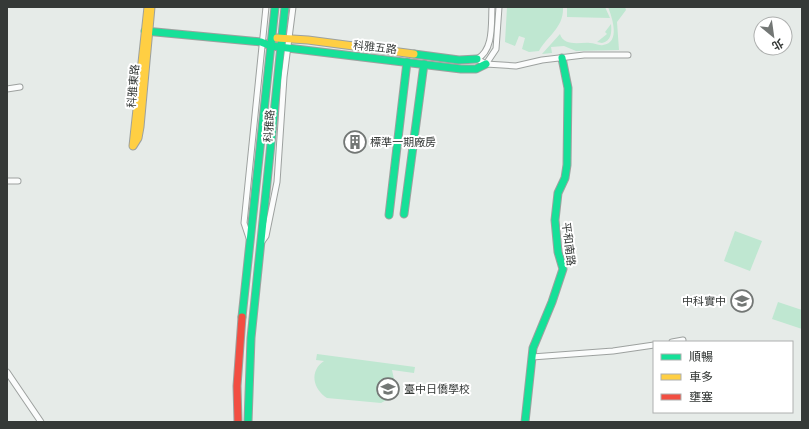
<svg xmlns="http://www.w3.org/2000/svg" width="809" height="429" font-family="'Titillium Web','Noto Sans TC',sans-serif">
<rect width="100%" height="100%" fill="#e6ebe8"/>
<g fill="#bfe7d1">
<path d="M 507,7 L 563,7 C 564,28 548,35 539,51 L 529,52 L 522,49 L 525,38 L 519,36 L 515,46 L 505,42 Z"/>
<polygon points="567,7 605,7 610,18 567,17"/>
<path d="M 608,7 L 625,7 L 626,10 L 617,22 L 619,50 L 576,51 L 564,46 L 551,47 L 552,53 L 542,54 L 560,34 C 564,47 580,42 590,43 C 594,43 599,46 603,45 C 621,43 612,17 608,7 Z"/>
<path d="M 611,24 C 612,33 611,41 602,43 L 597,42 L 607,34 L 605,32 Z"/>
<polygon points="735,231 762,241 750,271 724,261"/>
<polygon points="778,302 802,310 802,329 772,319"/>
<path d="M 317,354 L 415,367 L 414,373 L 392,370 L 396,388 L 390,398 L 381,403 L 327,398 C 313,389 309,371 324,361 L 316,360 Z"/>
</g>
<g fill="none" stroke-linecap="round" stroke-linejoin="round">
<g stroke="#9da19f" stroke-width="7">
<g id="street">
<polyline points="477,59 486,64 516,66 542,60 584,55 628,55"/>
<path d="M 477,59 C 494,50 491,24 492,7"/>
<polyline points="486,64 496,49 499,7"/>
<polyline points="7,89 20,87"/>
<polyline points="7,181 18,181"/>
<polyline points="249,238 244,223 266,7"/>
<polyline points="261,243 266,236 277,182 284,77 293,7"/>
<polyline points="672,342 683,340"/>
<polyline points="532,357 613,351 654,345"/>
<polyline points="7,372 41,422"/>
</g>
</g>
<g stroke="#9da19f" stroke-width="9">
<g id="fast">
<polyline points="145,31 261,42 271,46 461,69 476,69 486,64"/>
<polyline points="414,54 459,60 477,59"/>
<polyline points="404,214 424,64"/>
<polyline points="389,215 407,62"/>
<polyline points="242,317 275,7"/>
<polyline points="248,422 251,338 285,7"/>
<polyline points="525,422 533,348 552,302 563,269 558,252 555,220 558,193 565,178 567,165 568,88 562,58"/>
</g>
</g>
<g stroke="#9da19f" stroke-width="9">
<g id="slow">
<polyline points="148,7 133,146 138,138 140,127 151,7"/>
<polyline points="277,38 308,40 414,54"/>
</g>
</g>
<g stroke="#9da19f" stroke-width="9">
<polyline id="jam" points="238,422 237,386 242,317"/>
</g>
<use href="#street" stroke="#fbfcfc" stroke-width="5"/>
<use href="#fast" stroke="#16e098" stroke-width="7"/>
<use href="#slow" stroke="#ffcf43" stroke-width="7"/>
<use href="#jam" stroke="#f24e42" stroke-width="7"/>
</g>
<defs>
<g id="building-ring" transform="scale(1.15)"><circle r="9.5" fill="#fff" stroke="#737775" stroke-width="1.5"/><path d="M-4-6H4V6H1V3H-1V6H-4ZM-2.5-4.3h1.7v1.8h-1.7ZM.8-4.3h1.7v1.8H.8ZM-2.5-1h1.7V.8h-1.7ZM.8-1h1.7V.8H.8Z" fill="#737775"/></g>
<g id="school-ring" transform="scale(1.15)"><circle r="9.5" fill="#fff" stroke="#737775" stroke-width="1.5"/><path d="M0-5L7-2L0 1L-7-2ZM-4 1L0 2.5L4 1V4Q0 6-4 4Z" fill="#737775"/></g>
</defs>
<g fill-rule="evenodd">
<use href="#building-ring" x="355" y="142"/>
<use href="#school-ring" x="742" y="301"/>
<use href="#school-ring" x="388" y="389"/>
</g>
<g text-anchor="middle" stroke-width="4" stroke-linejoin="round" paint-order="stroke">
<g font-size="11" fill="#353937" stroke="#fff">
<text transform="translate(375 47) rotate(6)" y="4">科雅五路</text>
<text transform="translate(133 86) rotate(-85)" y="4">科雅東路</text>
<text transform="translate(269 126) rotate(-86)" y="4">科雅路</text>
<text transform="translate(569 244) rotate(83)" y="4">平和南路</text>
</g>
<g font-size="11" fill="#353937" stroke="#fff" text-anchor="start">
<text x="370" y="146">標準一期廠房</text>
<text x="726" y="305" text-anchor="end">中科實中</text>
<text x="404" y="393">臺中日僑學校</text>
</g>
</g>
<rect width="809" height="429" fill="none" stroke="#353937" stroke-width="16"/>
<rect x="653" y="341" width="140" height="72" fill="#ffffff" stroke="#aeb0af"/>
<rect x="661" y="354" width="20" height="6" fill="#16e098" stroke="#aeb0af"/>
<text x="689" y="361" font-size="12" fill="#353937">順暢</text>
<rect x="661" y="374" width="20" height="6" fill="#ffcf43" stroke="#aeb0af"/>
<text x="689" y="381" font-size="12" fill="#353937">車多</text>
<rect x="661" y="394" width="20" height="6" fill="#f24e42" stroke="#aeb0af"/>
<text x="689" y="401" font-size="12" fill="#353937">壅塞</text>
<g transform="translate(773 36) rotate(151)"><circle r="19" fill="#ffffff" stroke="#aeb0af"/>
<path d="M0-3L7 15L0 10L-7 15Z" fill="#737775"/>
<text y="-6" font-size="11" font-weight="bold" text-anchor="middle" fill="#353937">北</text>
</g>
</svg>
